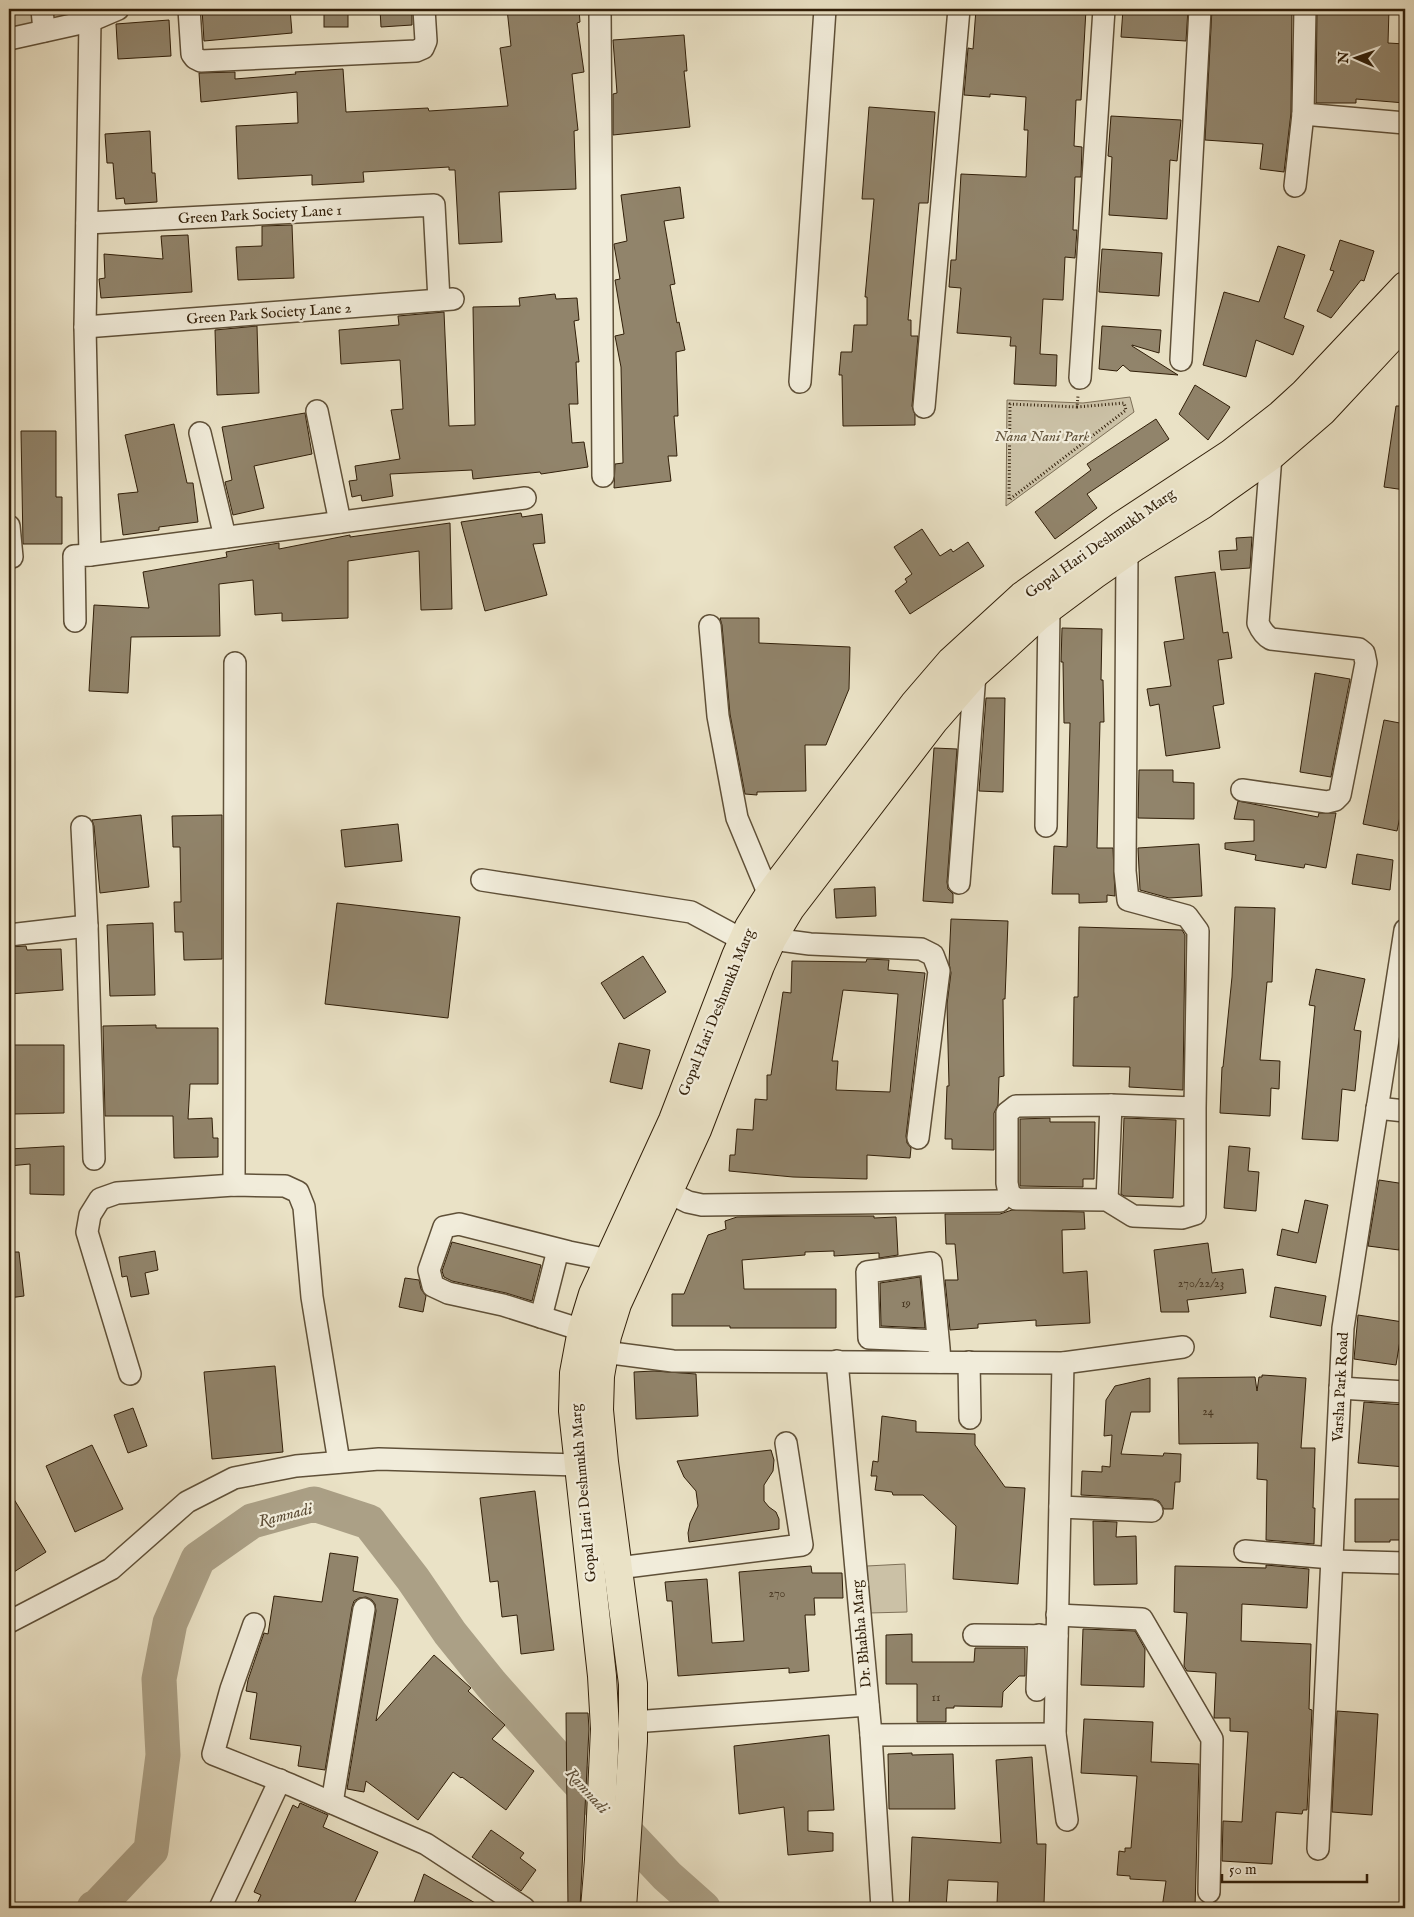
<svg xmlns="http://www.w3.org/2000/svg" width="1414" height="1917" font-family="'IM FELL English',serif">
<rect width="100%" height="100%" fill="#eae2c6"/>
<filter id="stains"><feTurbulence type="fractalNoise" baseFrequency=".004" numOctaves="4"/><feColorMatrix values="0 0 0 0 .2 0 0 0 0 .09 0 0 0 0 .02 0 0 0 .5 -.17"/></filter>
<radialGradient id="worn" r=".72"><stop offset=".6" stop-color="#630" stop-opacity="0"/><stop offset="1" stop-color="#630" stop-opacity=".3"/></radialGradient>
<g fill="#cbc1a6" stroke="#7e7058">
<polygon points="9,9 34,9 36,26 9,31"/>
<polygon points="1130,397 1134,412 1006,506 1007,400 1083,403"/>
<polygon points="905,1564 907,1612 869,1613 867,1566"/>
</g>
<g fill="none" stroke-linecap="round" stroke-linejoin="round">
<polyline stroke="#aba086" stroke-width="35" points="94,1908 98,1906 151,1850 163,1755 159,1679 170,1623 198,1559 252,1521 314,1504 369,1522 413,1579 450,1633 491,1684 572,1775 667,1876 703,1908"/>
</g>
<g fill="#91846b" stroke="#311f09" fill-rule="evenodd">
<polygon points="202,9 290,9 292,33 204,41"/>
<rect x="324" y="9" width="24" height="18"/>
<polygon points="380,9 412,9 412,25 381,27"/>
<polygon points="507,9 579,9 580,22 577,23 584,72 572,74 578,130 574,131 576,189 499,192 502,242 459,244 455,170 449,170 449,167 363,172 364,182 312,185 312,175 238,179 236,126 298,123 297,92 201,102 199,73 235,72 235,79 296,74 295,72 343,69 346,112 428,108 429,111 508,106 500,48 511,46"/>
<polygon points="976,9 1086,9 1081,100 1076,100 1074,146 1082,147 1081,177 1075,177 1073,230 1077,230 1075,258 1065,257 1063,300 1043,299 1040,354 1057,355 1056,386 1014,384 1016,346 1010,346 1011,337 957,333 961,288 949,287 951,260 956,260 961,174 1026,177 1028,130 1024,130 1026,97 990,94 990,97 964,95 968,48 973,49"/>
<polygon points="1123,9 1188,9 1186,41 1121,37"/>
<polygon points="1212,9 1292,9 1291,113 1284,172 1260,169 1263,144 1205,140"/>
<polygon points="1317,9 1389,9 1388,43 1405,44 1405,103 1356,99 1356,103 1316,103"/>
<polygon points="169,20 171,56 118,59 116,24"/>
<polygon points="684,35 687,71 684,71 690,127 613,135 613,94 617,93 613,40"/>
<polygon points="869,107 935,112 928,203 919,203 908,320 911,320 911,336 918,336 912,406 915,415 915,425 843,426 842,375 839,375 841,352 852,352 854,325 867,325 867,297 865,297 874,199 862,199"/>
<polygon points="1111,116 1181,120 1177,161 1170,160 1167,219 1109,215 1112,157 1108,156"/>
<polygon points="150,131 152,173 155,173 157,202 125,204 124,198 116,199 113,163 107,163 105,134"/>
<polygon points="680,187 684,218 664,221 675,284 670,285 677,323 679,322 685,350 676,352 678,416 674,416 677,456 668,456 671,481 614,488 615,464 623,463 621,367 615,336 624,334 615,280 620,279 614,245 614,244 627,241 621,195"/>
<polygon points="292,225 294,278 238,280 236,247 262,246 262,226"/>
<polygon points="188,235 192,292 101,298 99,279 105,278 104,254 163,259 161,236"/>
<polygon points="1340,240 1374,251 1364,281 1361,280 1331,318 1317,311 1334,271 1330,270"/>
<polygon points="1278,246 1305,255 1284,318 1304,326 1293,355 1256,340 1246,377 1203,365 1224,292 1259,302"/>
<polygon points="1102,249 1162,253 1159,296 1099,292"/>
<polygon points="555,294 556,299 577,298 579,320 574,321 579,362 576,362 578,404 569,404 572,443 584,442 588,467 541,474 540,472 473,479 472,470 390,474 393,496 362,501 361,495 352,497 349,481 357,480 355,466 400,459 391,410 403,409 400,360 341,364 339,330 399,325 398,316 444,312 449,426 475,425 473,307 520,306 519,298"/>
<polygon points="257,326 259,393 217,395 215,330"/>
<polygon points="1102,326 1161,330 1159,353 1132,345 1132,346 1178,375 1130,371 1123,365 1117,371 1099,369"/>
<polygon points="1195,385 1230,407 1208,440 1179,414"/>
<polygon points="1396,406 1405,406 1405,490 1384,487"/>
<polygon points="305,413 312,454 254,466 264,508 233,515 225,482 232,480 222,427"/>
<polygon points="1156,419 1169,439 1087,494 1097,508 1055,539 1035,512 1091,470 1087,464"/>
<polygon points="174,424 187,483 193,483 198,522 159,527 159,530 123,535 118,494 138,492 125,435"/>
<polygon points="21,431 56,431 56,497 62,497 62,544 23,544"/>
<polygon points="521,513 522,517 542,514 545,543 533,544 547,595 485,611 461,522"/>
<polygon points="450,523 452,609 421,610 419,551 348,561 348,618 282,621 282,613 255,615 253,580 219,584 220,636 131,637 128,693 89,691 94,605 149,608 143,572 227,557 226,552 279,543 279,549 350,535 350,537"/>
<polygon points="922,529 940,556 951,549 953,552 968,542 984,566 910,614 895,591 907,582 905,579 912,574 894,547"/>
<polygon points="1252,537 1250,568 1221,570 1219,551 1237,550 1236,538"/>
<polygon points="1215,572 1223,633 1228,632 1232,658 1218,660 1224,704 1213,706 1220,748 1166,756 1159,704 1150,706 1147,689 1171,686 1164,642 1184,639 1175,577"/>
<polygon points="720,618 759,618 759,643 850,647 849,689 826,745 805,745 806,791 757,792 757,795 745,794 730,714 722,625"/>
<polygon points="1062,628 1102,629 1101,680 1103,680 1104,722 1100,722 1097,848 1113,848 1115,896 1107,895 1107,902 1079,903 1079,894 1052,894 1054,846 1067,847 1070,723 1064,723 1063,662 1061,662"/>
<polygon points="1315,673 1350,679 1331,777 1300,772"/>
<polygon points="986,698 1005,698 1003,792 979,791"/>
<polygon points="1384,720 1405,724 1405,793 1397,831 1363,824"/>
<polygon points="934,748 957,749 947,882 948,889 953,894 953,903 923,901"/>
<polygon points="1139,770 1173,770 1173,782 1194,783 1194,819 1138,818"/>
<polygon points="1238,801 1318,817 1319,813 1336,813 1326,868 1305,864 1304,868 1255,860 1256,855 1225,849 1225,843 1254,841 1254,820 1234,819"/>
<polygon points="141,815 149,887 100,893 94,826 92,820"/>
<polygon points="222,815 222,959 184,960 183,932 175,932 174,902 181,902 180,847 173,847 172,816"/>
<polygon points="398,824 402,861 345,867 341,830"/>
<polygon points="1199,844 1202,896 1169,898 1140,890 1138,848"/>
<polygon points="1357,854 1393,860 1390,890 1352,884"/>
<polygon points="875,887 876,916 836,918 834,889"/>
<polygon points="337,903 460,917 448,1018 325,1004"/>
<polygon points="1235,907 1275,908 1272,982 1267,982 1260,1060 1280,1061 1279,1089 1271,1088 1270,1116 1220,1113 1222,1067 1223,1067 1232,977"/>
<polygon points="951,919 1008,921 1005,999 1003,999 1004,1076 999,1077 998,1105 994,1113 994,1150 952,1149 952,1139 945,1139 947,1086 949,1086 947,1004 951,973 949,963"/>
<polygon points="153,923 155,995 110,996 107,925"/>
<polygon points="1079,927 1182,930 1185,935 1183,1090 1129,1087 1130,1067 1073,1066 1074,997 1078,997"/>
<polygon points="26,946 27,950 61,949 63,990 9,994 9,947"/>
<polygon points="643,956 666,992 624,1019 601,983"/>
<path d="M 867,959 L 889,960 L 888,970 L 925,973 L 906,1136 L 907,1143 L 911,1148 L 910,1158 L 867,1155 L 867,1179 L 793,1177 L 729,1171 L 730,1155 L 735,1155 L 737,1129 L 753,1130 L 755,1099 L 767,1100 L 767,1075 L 771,1075 L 783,992 L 791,993 L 792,961 L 866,962 ZM 843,990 L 898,994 L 890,1092 L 836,1090 L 838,1061 L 832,1061 Z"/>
<polygon points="1316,969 1365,979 1354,1030 1361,1031 1355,1091 1342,1089 1338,1141 1302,1139 1315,1006 1309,1005"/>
<polygon points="156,1025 156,1028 218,1028 218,1084 190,1084 188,1119 212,1118 213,1138 218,1138 218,1157 174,1158 173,1116 105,1116 103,1026"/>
<polygon points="619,1043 650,1050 642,1089 610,1082"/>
<polygon points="13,1045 64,1045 64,1113 13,1114"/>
<polygon points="1050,1118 1050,1122 1095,1122 1094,1179 1083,1179 1083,1187 1020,1186 1020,1119"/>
<polygon points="1124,1118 1176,1120 1173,1198 1124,1196 1121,1194"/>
<polygon points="64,1146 64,1195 30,1194 30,1164 9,1166 9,1149"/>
<polygon points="1229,1146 1250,1148 1248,1171 1259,1172 1256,1211 1224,1208"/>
<polygon points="1379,1180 1405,1184 1405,1211 1399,1250 1368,1246"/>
<polygon points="1305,1200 1328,1205 1316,1263 1277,1255 1282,1229 1298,1233"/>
<polygon points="1012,1210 1084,1212 1085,1229 1062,1230 1063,1273 1087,1271 1090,1323 1036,1326 1036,1320 978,1324 978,1328 950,1330 945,1280 958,1280 955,1244 946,1244 945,1214 1000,1214"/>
<polygon points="804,1216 874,1216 874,1218 896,1217 898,1255 879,1258 879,1253 834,1256 834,1251 805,1252 805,1255 742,1260 744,1289 836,1289 836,1328 730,1328 730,1326 672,1326 672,1294 684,1294 708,1235 726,1229 725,1221 737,1217"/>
<polygon points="452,1242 541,1265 532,1301 506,1293 452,1281 444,1277 442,1271"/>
<polygon points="1208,1243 1212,1273 1243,1269 1246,1293 1187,1300 1189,1312 1161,1312 1154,1250"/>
<polygon points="155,1251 158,1270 145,1273 149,1294 131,1297 127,1276 122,1277 119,1257"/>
<polygon points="9,1252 19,1252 24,1296 9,1298"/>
<polygon points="920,1277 925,1328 881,1326 880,1283"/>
<polygon points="405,1278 419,1280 421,1289 426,1296 423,1312 399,1307"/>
<polygon points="1275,1287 1326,1296 1321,1326 1270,1317"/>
<polygon points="1358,1315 1403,1322 1396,1365 1354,1359"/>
<polygon points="275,1366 283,1452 212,1459 204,1372"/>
<polygon points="654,1371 696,1374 698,1416 636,1419 634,1372"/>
<polygon points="1262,1375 1306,1378 1301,1448 1315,1448 1313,1508 1315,1508 1314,1544 1266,1540 1267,1480 1257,1479 1258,1443 1179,1444 1178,1378 1255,1377 1257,1391 1259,1377 1262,1377"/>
<polygon points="1150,1378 1150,1412 1131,1412 1121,1454 1163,1456 1164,1453 1181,1454 1180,1482 1175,1482 1173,1509 1164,1509 1159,1501 1153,1499 1081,1495 1082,1471 1102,1472 1102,1466 1110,1467 1112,1435 1104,1436 1106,1400 1115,1386"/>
<polygon points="1364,1402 1405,1405 1405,1467 1358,1463"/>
<polygon points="133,1408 147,1446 128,1453 114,1415"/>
<polygon points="882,1416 916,1421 916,1432 975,1434 975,1445 1005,1487 1025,1488 1018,1584 953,1579 956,1526 923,1495 893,1495 892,1492 875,1490 877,1476 871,1476 873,1461 878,1462"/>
<polygon points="92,1445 123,1509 75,1532 46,1466"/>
<polygon points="771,1450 774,1460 773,1471 764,1485 764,1501 769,1507 776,1512 779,1519 779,1529 689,1542 688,1533 690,1523 698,1506 696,1491 684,1477 677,1461"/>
<polygon points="9,1491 46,1552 9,1575"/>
<polygon points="535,1491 554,1650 521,1654 517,1615 502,1617 498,1581 490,1582 480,1498"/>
<polygon points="1355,1499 1405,1499 1405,1540 1390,1540 1390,1542 1355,1542"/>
<polygon points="1093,1521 1117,1522 1116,1537 1136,1536 1137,1584 1094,1585"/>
<polygon points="330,1553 358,1557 353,1591 398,1599 376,1721 434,1655 471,1688 468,1691 505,1725 492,1739 534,1771 506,1810 462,1777 461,1778 453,1772 418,1820 366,1781 364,1792 347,1789 376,1611 375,1604 372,1600 366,1597 359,1598 354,1601 352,1607 325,1770 298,1766 301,1746 250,1739 257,1693 246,1691 248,1680 264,1633 268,1634 274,1596 322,1602"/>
<polygon points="1266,1565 1309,1569 1307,1608 1242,1604 1241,1641 1311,1644 1309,1709 1312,1710 1307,1810 1303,1810 1302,1814 1276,1812 1272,1864 1222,1861 1223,1821 1242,1822 1248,1732 1230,1731 1230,1718 1214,1718 1216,1673 1187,1671 1184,1666 1187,1613 1174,1612 1175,1566 1266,1568"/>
<polygon points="811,1566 812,1573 842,1573 843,1598 814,1598 815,1615 805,1615 809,1671 789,1673 789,1668 678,1676 672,1601 667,1601 665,1582 707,1579 712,1643 744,1641 739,1572"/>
<polygon points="1083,1629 1135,1631 1145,1649 1144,1687 1081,1685"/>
<polygon points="912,1634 912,1662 974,1662 975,1648 1025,1648 1025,1676 1019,1676 1003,1692 1002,1707 954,1706 954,1708 946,1708 946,1722 917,1722 917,1684 886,1684 886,1635"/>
<polygon points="1337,1711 1378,1714 1372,1815 1332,1812"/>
<polygon points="566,1713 588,1713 589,1729 580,1908 568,1908"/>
<polygon points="1084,1719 1153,1722 1151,1762 1199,1764 1195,1908 1162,1908 1166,1881 1130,1879 1130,1876 1117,1875 1119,1851 1125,1852 1125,1848 1131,1848 1137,1776 1081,1773"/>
<polygon points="829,1735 834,1810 808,1811 808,1831 833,1833 833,1851 788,1855 784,1807 739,1814 734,1746"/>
<polygon points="912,1753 912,1755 953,1754 955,1809 889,1809 888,1754"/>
<polygon points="1032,1757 1037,1844 1046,1844 1044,1904 997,1903 998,1882 948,1880 946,1908 909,1907 912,1837 1001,1843 996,1760"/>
<polygon points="300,1803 328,1815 323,1827 378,1852 352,1908 255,1908 261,1895 254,1892 293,1805 298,1808"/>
<polygon points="491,1830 524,1853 520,1858 536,1870 521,1891 472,1857"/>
<polygon points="424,1874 484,1908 412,1908"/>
</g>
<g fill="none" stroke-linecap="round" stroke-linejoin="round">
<g stroke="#5f5038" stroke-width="24">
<g id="minor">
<polyline points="42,9 44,31"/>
<polyline points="189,9 192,54 195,58 201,61 416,51 423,48 426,41 424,9"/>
<polyline points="600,9 603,476"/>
<polyline points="90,21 85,327 90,555"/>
<polyline points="9,39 90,21 118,9"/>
<polyline points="1303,114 1405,123"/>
<polyline points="1295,186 1303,114 1305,9"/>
<polyline points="87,223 434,205 439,300"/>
<polyline points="85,327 453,299"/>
<polyline points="1181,360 1200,9"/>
<polyline points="1080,378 1104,9"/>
<polyline points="800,382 825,9"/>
<polyline points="924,407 959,9"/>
<polyline points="317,411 340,522"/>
<polyline points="200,433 225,537"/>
<polyline points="9,526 12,557"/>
<polyline points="1127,552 1125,871 1128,900 1187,916 1198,931 1195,1108 1111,1105 1016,1106 1007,1113 1007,1183 1009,1193 1016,1199 1107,1200 1133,1216 1182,1218 1195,1214 1195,1108"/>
<polyline points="75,621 74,556 90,555 525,498"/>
<polyline points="710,626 718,716 737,818 769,895"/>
<path d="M 1242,790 L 1327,802 L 1335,800 L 1340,795 L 1366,663 L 1364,653 L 1359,649 L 1271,639 C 1264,635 1261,630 1258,623 L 1271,456"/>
<polyline points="1046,826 1049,609"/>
<polyline points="82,827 87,926 94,1159"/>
<polyline points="482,880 691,912 743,940"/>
<polyline points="959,883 975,674"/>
<polyline points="9,935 87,926"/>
<polyline points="772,939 810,944 921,949 933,955 939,971 918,1138"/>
<polyline points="1377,1108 1405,1111"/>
<polyline points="234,1185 235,663"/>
<polyline points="668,1192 688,1202 702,1205 1000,1201"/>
<polyline points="1107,1200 1111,1105"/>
<polyline points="541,1317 558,1250"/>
<polyline points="582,1330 503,1305 448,1293 433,1286 429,1270 444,1227 459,1224 569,1252 609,1260"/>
<polyline points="938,1341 869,1338 867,1272 931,1263 939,1348 940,1362"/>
<polyline points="604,1352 673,1361 1063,1363 1183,1347"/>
<polyline points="837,1361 871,1735 882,1908"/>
<polyline points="969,1362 970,1418"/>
<polyline points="1063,1363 1055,1734 1067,1820"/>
<polyline points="130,1374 87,1232 90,1215 100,1199 117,1193 234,1185 285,1186 298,1192 304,1207 312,1297 339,1462"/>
<polyline points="1340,1388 1405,1392"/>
<polyline points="1060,1507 1152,1511"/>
<polyline points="1245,1551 1332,1558"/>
<polyline points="1332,1561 1405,1563"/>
<polyline points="618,1568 802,1545 786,1443"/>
<polyline points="1057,1615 1142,1619 1212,1739 1209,1892"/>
<polyline points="9,1622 111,1569 187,1502 234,1478 296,1466 379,1459 578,1465"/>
<polyline points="254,1624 231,1689 213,1754 291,1785 426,1844 524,1908"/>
<polyline points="974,1635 1057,1636"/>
<polyline points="1037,1690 1039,1635"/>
<polyline points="633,1722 868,1705"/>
<polyline points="871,1735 1055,1734"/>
<polyline points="332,1803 364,1609"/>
<polyline points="1318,1849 1343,1328 1405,930"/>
<polyline points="220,1908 280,1780"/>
</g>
</g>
<g stroke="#311f09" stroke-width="30">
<g id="major">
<polyline points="595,1908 599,1860 605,1729 602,1676 573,1411 574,1373 582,1330 593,1294 673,1120 736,956 749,927 769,895 914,704 951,661 1022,596 1122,525 1230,454 1280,415 1304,393 1405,286"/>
<polyline points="622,1908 633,1741 633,1684 604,1462 599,1410 600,1376 607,1336 617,1304 697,1130 760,966 772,939 790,909 934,721 975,674 1039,616 1094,575 1136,546 1202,505 1271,456 1322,412 1405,323"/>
</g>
</g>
<polyline stroke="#311f09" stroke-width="3" stroke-dasharray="1 2.5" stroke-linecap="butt" points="1077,407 1124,403 1126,410 1009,500 1010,404 1077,407 1078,396"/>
<use href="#minor" stroke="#f1ecda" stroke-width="21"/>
<use href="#major" stroke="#eae2c6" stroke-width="28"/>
</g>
<g text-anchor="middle" stroke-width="4.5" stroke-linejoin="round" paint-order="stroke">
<g font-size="12" fill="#493822">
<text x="1201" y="1287">270/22/23</text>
<text x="906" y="1307">19</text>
<text x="1208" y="1415">24</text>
<text x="777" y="1597">270</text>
<text x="936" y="1701">11</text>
</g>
<g font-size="15" fill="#311f09" stroke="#f1ecda">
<text transform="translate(260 214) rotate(-3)" y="5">Green Park Society Lane 1</text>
<text transform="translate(269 313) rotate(-4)" y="5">Green Park Society Lane 2</text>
<text transform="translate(1100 543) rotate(-35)" y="5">Gopal Hari Deshmukh Marg</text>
<text transform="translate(716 1012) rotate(-68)" y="5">Gopal Hari Deshmukh Marg</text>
<text transform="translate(1340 1387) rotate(-87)" y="5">Varsha Park Road</text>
<text transform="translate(583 1493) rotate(-95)" y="5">Gopal Hari Deshmukh Marg</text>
<text transform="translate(861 1634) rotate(-95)" y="5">Dr. Bhabha Marg</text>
</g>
<g font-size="15" font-style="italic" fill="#5f5038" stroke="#f1ecda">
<text x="1042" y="441">Nana Nani Park</text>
</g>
<g font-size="16" font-style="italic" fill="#5c4c35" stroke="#f1ecda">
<text transform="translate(285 1514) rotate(-14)" y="6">Ramnadi</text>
<text transform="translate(588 1790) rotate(48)" y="6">Ramnadi</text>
</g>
</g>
<rect width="1414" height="1917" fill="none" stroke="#eae2c6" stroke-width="30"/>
<rect x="10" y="10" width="1394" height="1897" fill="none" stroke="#311f09" stroke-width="2.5"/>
<rect x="15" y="15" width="1384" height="1887" fill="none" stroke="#311f09"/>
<g transform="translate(1356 58) rotate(272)" stroke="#f1ecda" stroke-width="4" paint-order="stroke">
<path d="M0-4L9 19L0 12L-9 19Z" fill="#311f09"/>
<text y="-8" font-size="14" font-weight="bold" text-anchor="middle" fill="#311f09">N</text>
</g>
<path d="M1222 1874v8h145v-8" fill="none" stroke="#311f09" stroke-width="2.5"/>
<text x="1229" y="1874" font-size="15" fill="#311f09" stroke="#f1ecda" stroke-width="4" paint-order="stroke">50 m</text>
<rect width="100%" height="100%" filter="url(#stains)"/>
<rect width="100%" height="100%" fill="url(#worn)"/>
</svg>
